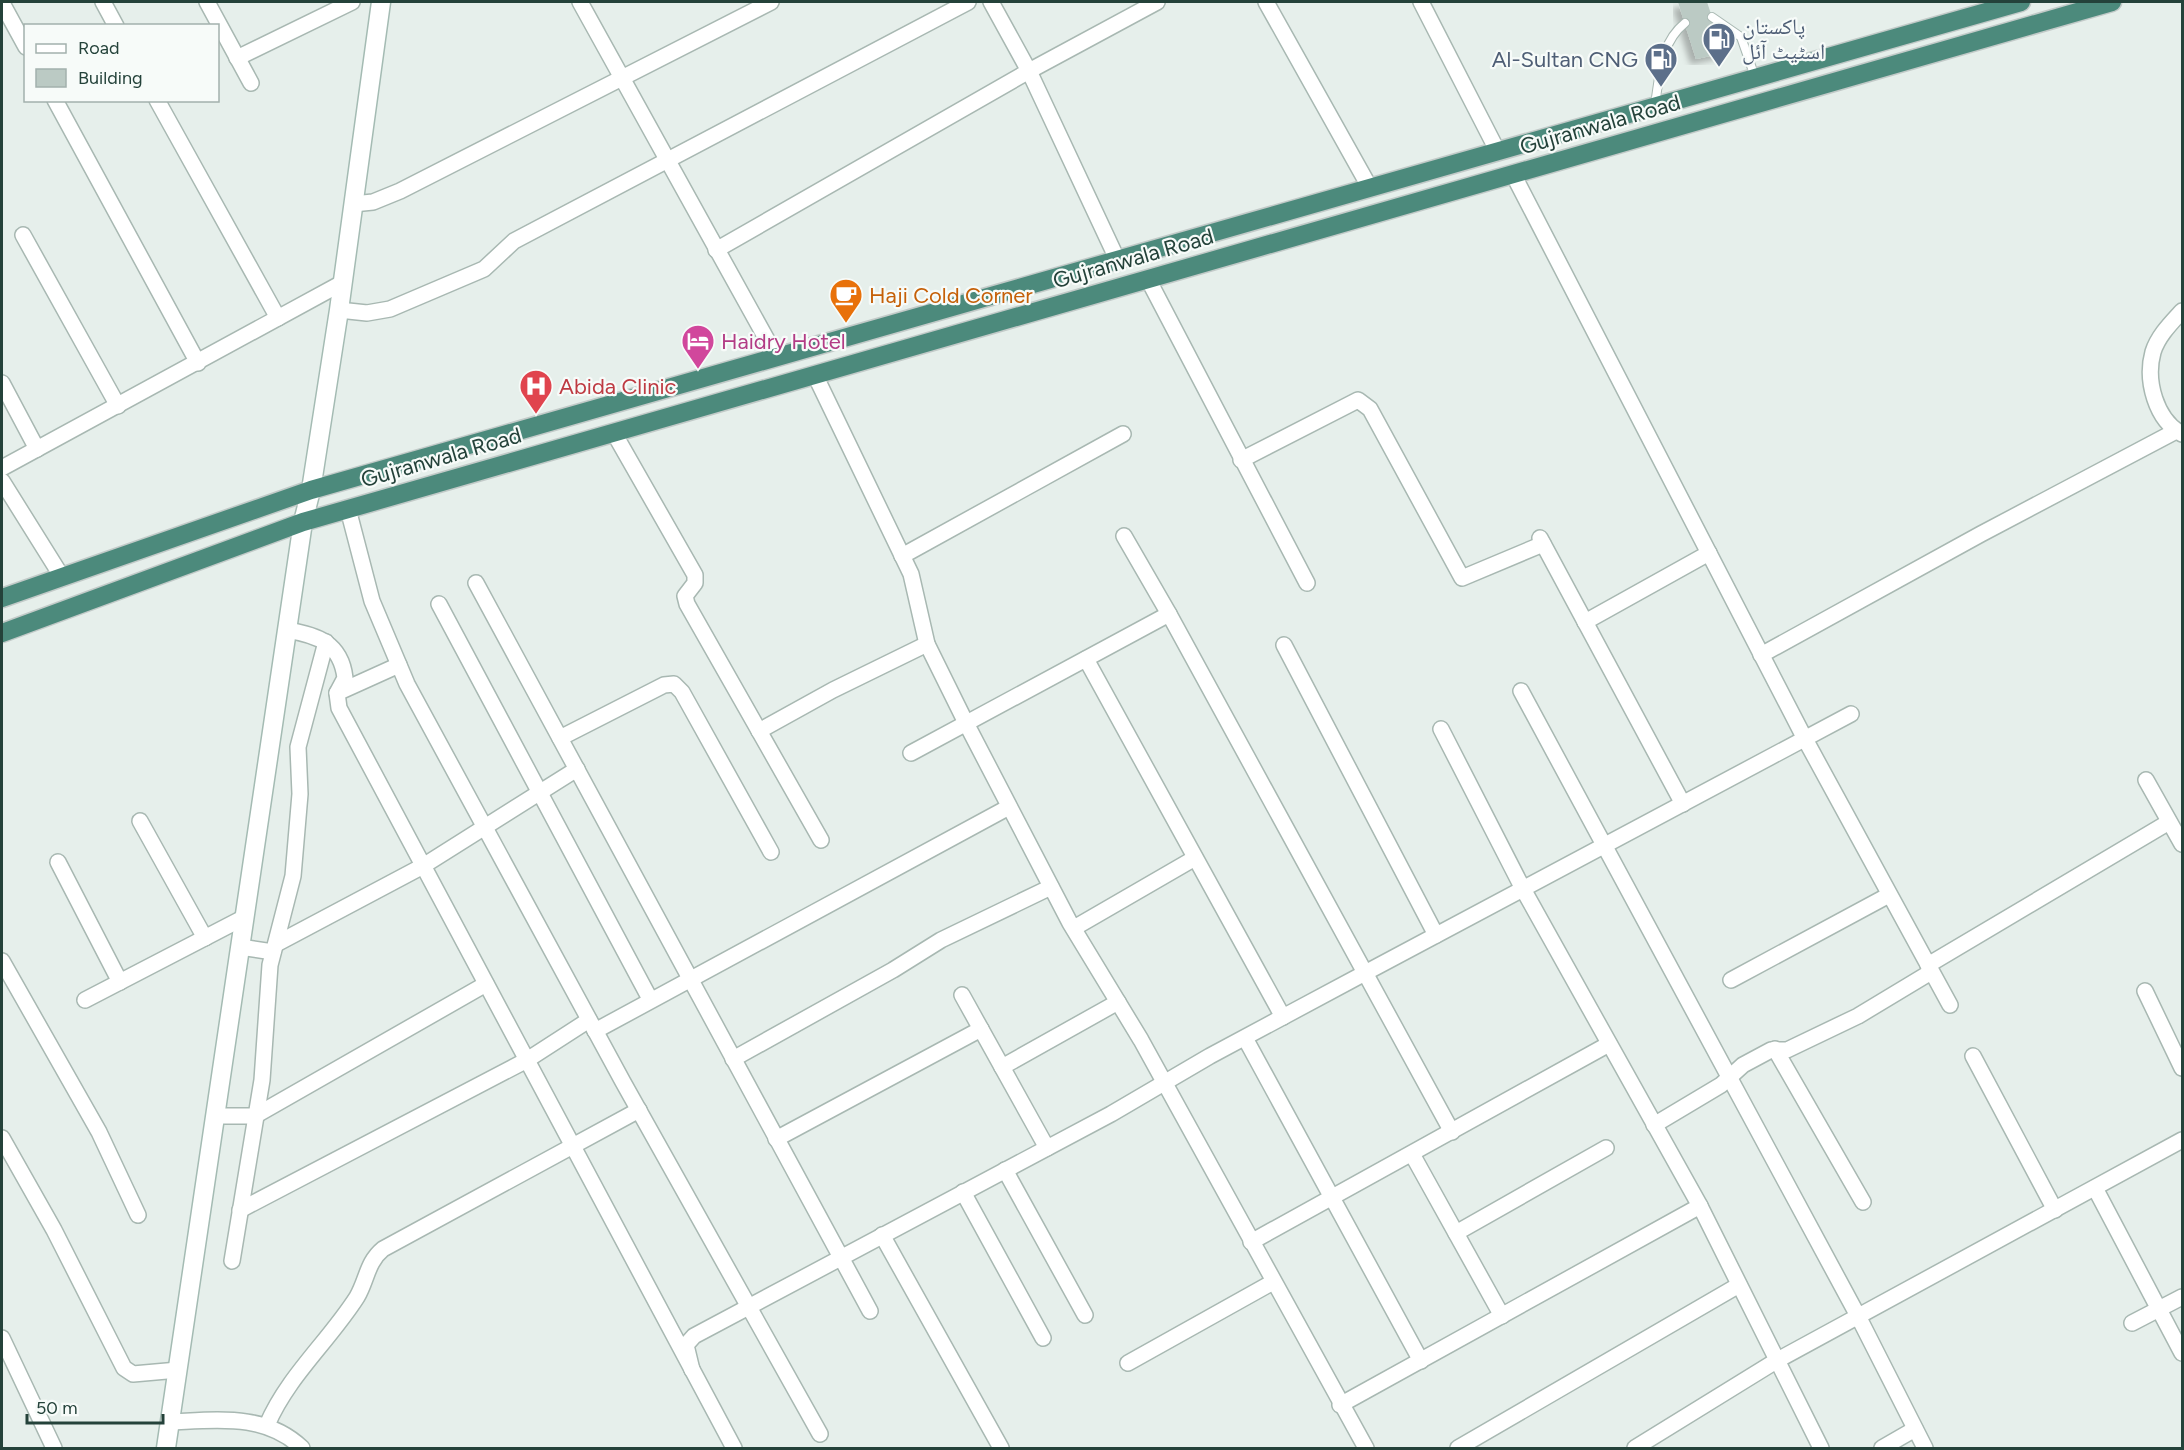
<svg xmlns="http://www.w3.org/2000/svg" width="2184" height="1450" font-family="Figtree,'Noto Naskh Arabic',sans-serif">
<defs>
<filter id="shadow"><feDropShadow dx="-5.5" dy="5.5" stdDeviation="3" flood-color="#0004"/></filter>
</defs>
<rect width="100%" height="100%" fill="#e6efeb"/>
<polygon fill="#bbcac4" filter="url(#shadow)" points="1678,2 1707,2 1724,53 1696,59"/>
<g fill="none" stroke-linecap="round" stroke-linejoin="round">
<g stroke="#a8b8b2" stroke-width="10">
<g id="service">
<polyline points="1712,17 1741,37 1755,77"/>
<path d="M 1655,104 C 1660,75 1660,43 1685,23"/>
</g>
</g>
<g stroke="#a8b8b2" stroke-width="18">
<g id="minor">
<polyline points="103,2 116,26"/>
<polyline points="207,2 251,83"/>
<polyline points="580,2 777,358"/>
<polyline points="991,2 1029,71 1118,261"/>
<polyline points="1266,2 1370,188"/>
<polyline points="1421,2 1498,152"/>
<polyline points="2,3 26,47"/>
<polyline points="237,58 352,2"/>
<polyline points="55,100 198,363"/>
<polyline points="157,100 278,318"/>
<polyline points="1513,174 1805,739 1950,1005"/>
<polyline points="353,204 373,202 400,191 771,2"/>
<polyline points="23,235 118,406"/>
<polyline points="716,250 1029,71 1157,2"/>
<polyline points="1148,279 1307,583"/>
<polyline points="339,310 367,313 390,309 484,269 514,241 968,2"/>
<path d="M 2182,311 C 2171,323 2158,336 2153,352 C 2145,381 2156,420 2182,434"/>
<polyline points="815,375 911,574 927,644 966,723 1070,923 1141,1040 1366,1448"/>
<polyline points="2,383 37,449"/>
<polyline points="614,433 695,575 695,583 685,596 687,604 821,840"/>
<polyline points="1241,460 1358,400 1370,409 1462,578 1543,544"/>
<polyline points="2,468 342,283"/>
<polyline points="2,481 62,577"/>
<polyline points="348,509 372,601 407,684 623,1082 820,1434"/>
<polyline points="1124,536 1169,614 1452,1132"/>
<polyline points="1540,538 1683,804"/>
<polyline points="902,556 1123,434"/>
<polyline points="476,583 870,1311"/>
<polyline points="439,604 650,999"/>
<polyline points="1585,622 1709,553"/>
<path d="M 287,630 C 317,635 341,643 345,678 L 337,693 L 339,708 L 734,1448"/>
<polyline points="1284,645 1436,935"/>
<polyline points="1761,655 1981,534 2176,431"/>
<polyline points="1086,659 1283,1017"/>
<polyline points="1521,691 1858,1316 1925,1448"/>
<polyline points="337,693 399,665"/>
<polyline points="1441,729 1523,889 1700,1206 1821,1448"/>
<polyline points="759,731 833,690 927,644"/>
<polyline points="560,738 664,685 674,684 682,692 771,852"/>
<polyline points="911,753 1169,614"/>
<polyline points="2146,780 2182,844"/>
<polyline points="140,821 205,938"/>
<polyline points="58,862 120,982"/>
<polyline points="1074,928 1195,858"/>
<polyline points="276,944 423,866 577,769"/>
<polyline points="240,947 273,952"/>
<polyline points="2,961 99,1132 138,1215"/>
<polyline points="1928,965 2169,822"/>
<polyline points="1731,980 1889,895"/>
<polyline points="2145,991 2182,1068"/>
<polyline points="962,995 1047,1148"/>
<polyline points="85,1000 245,917"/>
<polyline points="595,1031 1009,807"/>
<polyline points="1245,1038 1421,1361"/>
<polyline points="1775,1049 1863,1202"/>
<polyline points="1973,1056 2055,1210"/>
<polyline points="733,1059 893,970 941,940 1051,887"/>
<polyline points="1002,1067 1118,1002"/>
<polyline points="215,1116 254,1116 260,1113 486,984"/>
<polyline points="1654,1125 1721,1085 1743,1065 1771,1050 1787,1050 1858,1016 1931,972"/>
<polyline points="2,1138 54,1230 124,1368 133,1374 178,1370"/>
<polyline points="776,1139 981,1029"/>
<polyline points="1412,1154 1502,1316"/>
<polyline points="1005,1170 1085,1315"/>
<polyline points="2095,1188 2182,1353"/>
<polyline points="963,1192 1043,1338"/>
<polyline points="240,1210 527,1060 589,1020"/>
<polyline points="1456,1233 1606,1148"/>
<polyline points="882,1235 1001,1448"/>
<polyline points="1251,1242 1609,1044"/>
<polyline points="232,1261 262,1080 270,965 293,876 300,794 298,747 326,642"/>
<polyline points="2132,1323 2182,1297"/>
<polyline points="2,1338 54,1448"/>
<polyline points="1128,1363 1273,1282"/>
<polyline points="692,1370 686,1345 694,1336 1111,1114 1210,1056 1365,973 1851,714"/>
<polyline points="1340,1405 1700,1206"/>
<path d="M 170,1422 C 218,1420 265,1413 302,1448"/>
<path d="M 267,1425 C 288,1376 329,1341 357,1297 C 367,1280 367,1262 383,1249 L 639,1110"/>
<polyline points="1458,1448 1739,1285"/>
<polyline points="1635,1448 1776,1361 2182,1140"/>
<polyline points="1882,1448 1915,1429"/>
</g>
</g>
<g stroke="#a4bbb3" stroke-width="21">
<polyline id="secondary" points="166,1448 303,522 311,490 339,310 381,2"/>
</g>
<g stroke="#c2cac8" stroke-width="21">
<g id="trunk">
<polyline points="2,598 311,490 2021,2"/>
<polyline points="2,633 303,522 2112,2"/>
</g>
</g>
<use href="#service" stroke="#fff" stroke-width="8"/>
<use href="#minor" stroke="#fff" stroke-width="15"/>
<use href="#secondary" stroke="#fff" stroke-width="18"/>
<use href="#trunk" stroke="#4c8a7c" stroke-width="18"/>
</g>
<defs>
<g id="fuel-pin" transform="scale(1.725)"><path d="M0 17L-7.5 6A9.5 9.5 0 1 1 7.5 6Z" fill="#5c6f8a" stroke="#f7fbf9"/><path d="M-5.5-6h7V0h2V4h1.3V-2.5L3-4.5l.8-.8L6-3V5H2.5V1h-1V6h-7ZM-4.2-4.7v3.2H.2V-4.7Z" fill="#fff"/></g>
<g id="cafe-pin" transform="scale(1.725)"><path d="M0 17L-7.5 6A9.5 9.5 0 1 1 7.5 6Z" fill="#e8710a" stroke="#f7fbf9"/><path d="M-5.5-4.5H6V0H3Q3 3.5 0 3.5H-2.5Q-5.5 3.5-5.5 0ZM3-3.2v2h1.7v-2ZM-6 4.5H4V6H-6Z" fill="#fff"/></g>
<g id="hotel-pin" transform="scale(1.725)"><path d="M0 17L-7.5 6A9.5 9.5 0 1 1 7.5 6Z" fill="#d1479c" stroke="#f7fbf9"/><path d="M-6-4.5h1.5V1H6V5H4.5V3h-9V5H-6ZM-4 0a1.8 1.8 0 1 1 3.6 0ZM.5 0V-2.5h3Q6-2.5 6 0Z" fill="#fff"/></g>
<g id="hospital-pin" transform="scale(1.725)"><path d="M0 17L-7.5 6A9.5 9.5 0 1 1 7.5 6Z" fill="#e0444e" stroke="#f7fbf9"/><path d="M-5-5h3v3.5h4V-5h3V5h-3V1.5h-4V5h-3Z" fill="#fff"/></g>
</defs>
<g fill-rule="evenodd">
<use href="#fuel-pin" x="1719" y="39"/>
<use href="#fuel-pin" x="1661" y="59"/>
<use href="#cafe-pin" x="846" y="295"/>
<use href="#hotel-pin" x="698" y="341"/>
<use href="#hospital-pin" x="536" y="386"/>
</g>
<g text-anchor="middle" stroke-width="4.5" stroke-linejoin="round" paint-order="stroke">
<g font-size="22" fill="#4e5e75" stroke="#f7fbf9" text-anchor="start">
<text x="1742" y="34">پاکستان<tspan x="1742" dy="25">اسٹیٹ آئل</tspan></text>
<text x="1638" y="67" text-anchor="end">Al-Sultan CNG</text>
</g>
<g font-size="22" fill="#24423a" stroke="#f7fbf9">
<text transform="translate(1600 124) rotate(-16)" y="8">Gujranwala Road</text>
<text transform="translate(1133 258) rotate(-16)" y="8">Gujranwala Road</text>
<text transform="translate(441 457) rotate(-16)" y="8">Gujranwala Road</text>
</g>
<g font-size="22" fill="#c56008" stroke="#f7fbf9" text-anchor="start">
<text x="869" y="303">Haji Cold Corner</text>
</g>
<g font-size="22" fill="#b23c85" stroke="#f7fbf9" text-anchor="start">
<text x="721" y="349">Haidry Hotel</text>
</g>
<g font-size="22" fill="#be3a42" stroke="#f7fbf9" text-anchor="start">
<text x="559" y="394">Abida Clinic</text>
</g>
</g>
<rect width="2184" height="1450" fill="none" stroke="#24423a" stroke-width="6"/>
<rect x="24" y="24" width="195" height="78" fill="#f7fbf9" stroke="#a3b1ad" stroke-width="1.5"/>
<rect x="36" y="44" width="30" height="9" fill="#ffffff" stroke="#a3b1ad" stroke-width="1.5"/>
<text x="78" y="54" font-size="18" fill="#24423a">Road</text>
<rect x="36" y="69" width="30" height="18" fill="#bbcac4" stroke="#a3b1ad" stroke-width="1.5"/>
<text x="78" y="84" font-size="18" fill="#24423a">Building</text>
<path d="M27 1414v9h136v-9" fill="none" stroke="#24423a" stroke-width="3"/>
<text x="36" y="1414" font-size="18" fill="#24423a" stroke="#f7fbf9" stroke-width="4.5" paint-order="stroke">50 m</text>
</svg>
